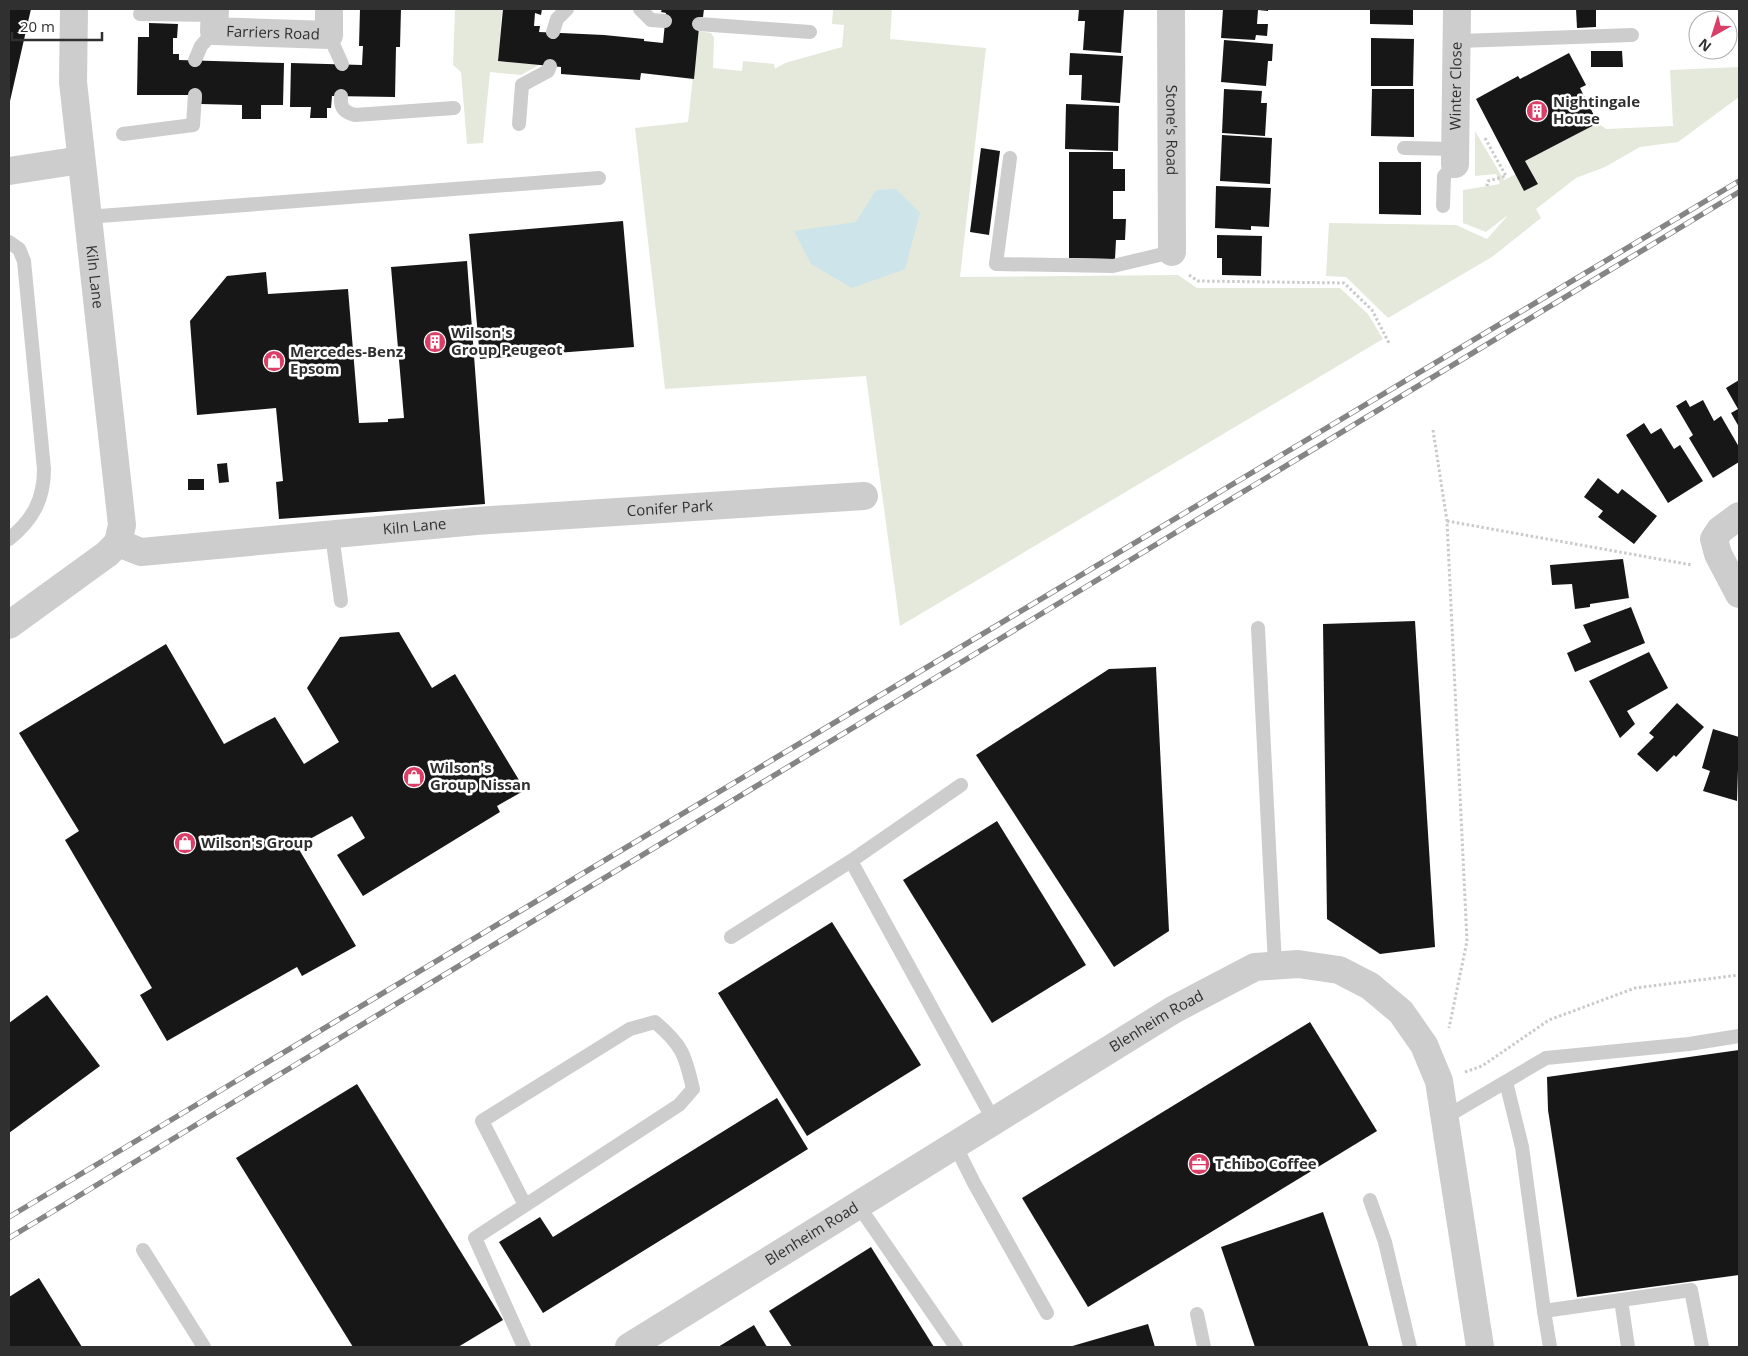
<svg xmlns="http://www.w3.org/2000/svg" width="1748" height="1356" font-family="'Open Sans',sans-serif">
<rect width="100%" height="100%" fill="#fff"/>
<g fill="#e5e9dc">
<polygon points="455,9 502,10 498,61 539,65 521,75 490,72 483,143 467,144 461,72 453,65"/>
<polygon points="833,9 892,9 890,39 986,48 960,277 1178,275 1197,288 1340,288 1368,314 1383,339 900,626 866,376 665,389 635,128 688,122 698,31 711,33 714,38 713,68 742,71 743,61 774,64 775,69 785,63 842,47 844,25 832,24"/>
<polygon points="1739,67 1739,97 1678,142 1640,147 1605,167 1576,178 1536,209 1541,218 1492,257 1388,318 1346,277 1326,276 1329,223 1456,225 1487,239 1508,215 1486,232 1463,223 1463,190 1500,184 1496,174 1475,176 1475,131 1504,180 1516,174 1538,183 1525,161 1598,123 1606,129 1673,126 1670,70"/>
</g>
<polygon fill="#cce4ea" points="896,189 920,213 905,269 852,288 811,264 794,231 856,222 876,190"/>
<g fill="#171717">
<polygon points="9,9 31,9 10,101 9,101"/>
<polygon points="360,9 401,9 400,47 396,47 395,97 332,96 331,108 327,108 327,118 310,118 311,107 290,107 291,63 362,65 363,46 359,46"/>
<polygon points="503,9 542,9 541,15 535,13 534,26 540,26 539,32 604,35 644,39 644,41 663,43 666,13 661,12 662,9 704,9 703,17 700,17 694,79 641,73 640,80 561,74 561,67 498,61"/>
<polygon points="1079,9 1124,9 1121,53 1083,50 1085,21 1078,21"/>
<polygon points="1223,9 1268,9 1268,11 1258,10 1257,24 1268,24 1267,36 1256,35 1255,40 1221,38"/>
<polygon points="1370,9 1413,9 1413,25 1370,24"/>
<polygon points="1576,9 1596,9 1596,27 1577,28"/>
<polygon points="149,23 178,24 177,38 173,38 173,54 179,54 179,60 284,63 283,105 261,105 261,119 242,119 242,105 201,104 202,95 137,95 138,37 149,37"/>
<polygon points="1371,38 1414,39 1413,86 1371,86"/>
<polygon points="1224,40 1273,44 1272,61 1268,61 1266,86 1221,82"/>
<polygon points="1591,51 1622,51 1623,67 1591,67"/>
<polygon points="1070,53 1123,56 1120,103 1081,100 1082,75 1069,75"/>
<polygon points="1569,53 1586,85 1580,88 1598,123 1525,161 1538,184 1524,191 1476,99 1518,76 1520,79"/>
<polygon points="1224,89 1262,91 1261,103 1267,103 1265,136 1222,133"/>
<polygon points="1372,89 1414,89 1414,137 1371,136"/>
<polygon points="1066,104 1119,106 1118,151 1065,149"/>
<polygon points="1222,135 1272,138 1270,184 1220,181"/>
<polygon points="981,148 1000,151 989,235 970,232"/>
<polygon points="1069,152 1113,152 1113,169 1125,169 1125,191 1113,191 1113,219 1126,219 1125,240 1116,240 1115,259 1069,258"/>
<polygon points="1379,162 1421,162 1421,215 1379,214"/>
<polygon points="1216,186 1271,188 1269,227 1251,226 1251,230 1215,228"/>
<polygon points="623,221 634,347 480,359 469,234"/>
<polygon points="1217,235 1262,236 1261,276 1222,275 1222,258 1217,258"/>
<polygon points="467,261 485,504 279,519 276,482 283,481 276,408 197,415 190,321 227,276 266,272 268,294 348,289 359,423 388,422 388,419 404,418 391,267"/>
<polygon points="1739,380 1739,427 1731,413 1738,409 1726,388"/>
<polygon points="1686,400 1690,407 1703,400 1714,421 1721,416 1739,447 1739,462 1713,478 1689,438 1693,435 1676,406"/>
<polygon points="1644,423 1651,434 1661,428 1674,449 1680,445 1703,481 1668,503 1626,435"/>
<polygon points="227,463 229,482 219,483 217,464"/>
<polygon points="1598,478 1618,494 1622,489 1657,516 1634,544 1598,517 1603,511 1584,497"/>
<rect x="188" y="479" width="16" height="11"/>
<polygon points="1623,559 1629,598 1590,604 1590,607 1575,609 1572,584 1552,585 1550,565"/>
<polygon points="1631,607 1645,643 1575,672 1567,653 1591,642 1583,625"/>
<polygon points="1415,621 1435,947 1380,954 1327,919 1323,624"/>
<polygon points="399,632 432,688 455,674 525,790 497,806 500,812 363,896 337,855 365,838 352,816 297,846 356,946 302,976 297,967 167,1041 140,995 152,988 65,840 79,831 19,733 166,644 224,744 275,717 304,764 339,742 307,688 340,637"/>
<polygon points="1649,652 1668,688 1627,711 1635,724 1620,738 1589,681"/>
<polygon points="1156,667 1169,931 1114,967 976,755 1109,669"/>
<polygon points="1677,703 1704,727 1676,757 1674,755 1657,772 1637,754 1654,737 1649,733"/>
<polygon points="1713,729 1739,737 1737,801 1703,791 1710,771 1702,768"/>
<polygon points="997,821 1086,965 992,1023 903,880"/>
<polygon points="832,922 921,1065 807,1136 718,993"/>
<polygon points="47,995 100,1066 9,1133 9,1023"/>
<polygon points="1310,1022 1377,1131 1088,1307 1022,1198"/>
<polygon points="1739,1050 1739,1275 1577,1297 1548,1110 1547,1077"/>
<polygon points="357,1084 503,1320 458,1347 353,1347 236,1158"/>
<polygon points="777,1098 808,1149 543,1313 499,1242 540,1217 553,1237"/>
<polygon points="1323,1212 1369,1347 1255,1347 1221,1247"/>
<polygon points="871,1247 934,1347 792,1347 769,1311"/>
<polygon points="39,1278 82,1347 9,1347 9,1297"/>
<polygon points="1148,1324 1155,1347 1069,1347"/>
<polygon points="754,1325 767,1347 718,1347"/>
</g>
<g fill="none" stroke-linecap="round" stroke-linejoin="round">
<g stroke="#cacaca" stroke-width="3" stroke-dasharray="2.5 2.5" stroke-linecap="butt">
<polyline points="1485,138 1506,176 1488,181 1487,186"/>
<polyline points="1189,275 1198,281 1344,283 1372,310 1390,345"/>
<polyline points="1433,430 1447,521 1467,941 1449,1028"/>
<polyline points="1447,521 1692,565"/>
<polyline points="1465,1072 1482,1066 1549,1020 1635,988 1739,975"/>
</g>
<g stroke="#cdcdcd" stroke-width="14">
<polyline points="640,9 651,20 665,21"/>
<polyline points="140,14 215,15"/>
<polyline points="699,24 810,32"/>
<polyline points="553,32 557,19 567,9"/>
<polyline points="329,35 342,64"/>
<polyline points="1458,41 1632,35"/>
<polyline points="195,60 201,46 214,31"/>
<path d="M 341,96 C 340,108 344,112 355,115 L 454,108"/>
<polyline points="519,124 522,85 548,71 550,66"/>
<polyline points="123,134 193,125 195,95"/>
<polyline points="1404,148 1455,149"/>
<polyline points="1010,158 996,264 1113,266 1172,252"/>
<polyline points="1443,206 1444,176 1455,164"/>
<polyline points="87,217 599,178"/>
<path d="M 9,242 L 19,249 L 24,261 L 44,469 C 44,499 33,520 9,539"/>
<polyline points="332,535 341,601"/>
<polyline points="1258,628 1275,965"/>
<polyline points="851,861 994,1121"/>
<polyline points="731,937 851,861 961,785"/>
<polyline points="1506,1082 1522,1147 1544,1311"/>
<polyline points="1444,1118 1546,1058 1689,1044 1739,1036"/>
<polyline points="955,1145 974,1183 1047,1313"/>
<polyline points="1370,1200 1385,1242 1410,1347"/>
<polyline points="858,1205 956,1347"/>
<polyline points="143,1250 204,1347"/>
<polyline points="1621,1300 1628,1347"/>
<polyline points="1197,1314 1204,1347"/>
<path d="M 524,1347 L 475,1238 L 679,1105 L 693,1089 C 685,1054 682,1045 655,1022 L 630,1029 L 482,1121 L 525,1205"/>
<polyline points="1550,1347 1544,1311 1691,1290 1702,1347"/>
</g>
<g stroke="#cdcdcd" stroke-width="28">
<path id="s1" d="M 74,9 L 73,82 L 122,525 L 118,543"/>
<path id="s2" d="M 215,9 L 214,31 L 329,35 L 329,9"/>
<path id="s3" d="M 1171,9 L 1172,252"/>
<path id="s4" d="M 1455,164 L 1457,9"/>
<polyline points="9,171 81,160"/>
<polyline points="1739,516 1720,530 1714,539 1718,554 1739,594"/>
<path id="s5" d="M 9,625 L 107,554 L 118,543 L 141,552 L 476,521 L 864,496"/>
<path id="s6" d="M 629,1347 L 1173,1010 L 1255,967 L 1298,964 L 1339,970 L 1370,986 L 1401,1012 L 1424,1045 L 1439,1081 L 1480,1347"/>
</g>
<g stroke="#858585" stroke-width="5.5">
<g id="rail">
<polyline points="9,1217 1739,181"/>
<polyline points="9,1238 1739,192"/>
</g>
</g>
<use href="#rail" stroke="#fff" stroke-width="4" stroke-dasharray="11" stroke-linecap="butt"/>
</g>
<defs>
<g id="building-disc" transform="scale(1.125)"><circle r="9.5" fill="#db3e66" stroke="#fff"/><path d="M-4-6H4V6H1V3H-1V6H-4ZM-2.5-4.3h1.7v1.8h-1.7ZM.8-4.3h1.7v1.8H.8ZM-2.5-1h1.7V.8h-1.7ZM.8-1h1.7V.8H.8Z" fill="#fff"/></g>
<g id="shop-disc" transform="scale(1.125)"><circle r="9.5" fill="#db3e66" stroke="#fff"/><path d="M-5-2.5h2.3a2.7 3.5 0 0 1 5.4 0H5L5.5 6h-11ZM-1.5-2.5h3a1.5 2.3 0 0 0-3 0Z" fill="#fff"/></g>
<g id="office-disc" transform="scale(1.125)"><circle r="9.5" fill="#db3e66" stroke="#fff"/><path d="M-6-3h4V-5.5h4V-3h4V5H-6ZM-1-4.5V-3h2v-1.5ZM-6 0V1H6V0Z" fill="#fff"/></g>
</defs>
<g fill-rule="evenodd">
<use href="#building-disc" x="1537" y="111"/>
<use href="#building-disc" x="435" y="342"/>
<use href="#shop-disc" x="274" y="361"/>
<use href="#shop-disc" x="414" y="777"/>
<use href="#shop-disc" x="185" y="843"/>
<use href="#office-disc" x="1199" y="1164"/>
</g>
<g text-anchor="middle" stroke-width="5" stroke-linejoin="round" paint-order="stroke">
<g font-size="15" fill="#303030" stroke="#fff">
<text dy="5" stroke="none"><textPath href="#s2" startOffset="81">Farriers Road</textPath></text>
<text dy="5" stroke="none"><textPath href="#s4" startOffset="78">Winter Close</textPath></text>
<text dy="5" stroke="none"><textPath href="#s3" startOffset="121">Stone's Road</textPath></text>
<text dy="5" stroke="none"><textPath href="#s1" startOffset="269">Kiln Lane</textPath></text>
<text dy="5" stroke="none"><textPath href="#s5" startOffset="692">Conifer Park</textPath></text>
<text dy="5" stroke="none"><textPath href="#s5" startOffset="436">Kiln Lane</textPath></text>
<text dy="5" stroke="none"><textPath href="#s6" startOffset="620">Blenheim Road</textPath></text>
<text dy="5" stroke="none"><textPath href="#s6" startOffset="215">Blenheim Road</textPath></text>
</g>
<g font-size="15" font-weight="bold" fill="#303030" stroke="#fff" text-anchor="start">
<text x="1553" y="107">Nightingale<tspan x="1553" dy="17">House</tspan></text>
<text x="451" y="338">Wilson's<tspan x="451" dy="17">Group Peugeot</tspan></text>
<text x="290" y="357">Mercedes-Benz<tspan x="290" dy="17">Epsom</tspan></text>
<text x="430" y="773">Wilson's<tspan x="430" dy="17">Group Nissan</tspan></text>
<text x="201" y="848">Wilson's Group</text>
<text x="1215" y="1169">Tchibo Coffee</text>
</g>
</g>
<rect width="1748" height="1356" fill="none" stroke="#303030" stroke-width="20"/>
<g transform="translate(1713 35) rotate(219)"><circle r="24" fill="#ffffff" stroke="#acacac"/>
<path d="M0-4L9 19L0 12L-9 19Z" fill="#db3e66"/>
<text y="-8" font-size="14" font-weight="bold" text-anchor="middle" fill="#303030">N</text>
</g>
<path d="M12 32v8h90v-8" fill="none" stroke="#303030" stroke-width="2.5"/>
<text x="20" y="32" font-size="15" fill="#303030" stroke="#ffffff" stroke-width="4" paint-order="stroke">20 m</text>
</svg>
